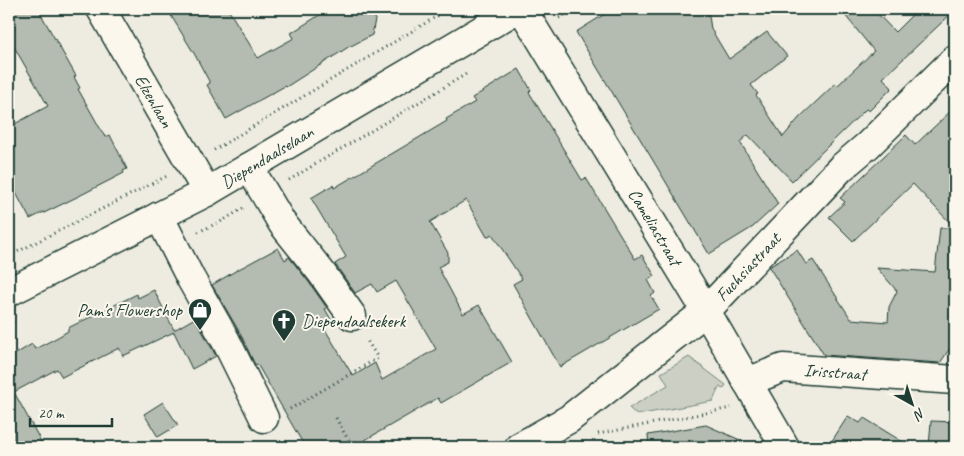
<svg xmlns="http://www.w3.org/2000/svg" width="964" height="456" font-family="Caveat,sans-serif">
<rect width="100%" height="100%" fill="#eeece1"/>
<filter id="ink" filterUnits="userSpaceOnUse"><feTurbulence type="fractalNoise" baseFrequency=".02" numOctaves="2"/><feDisplacementMap in="SourceGraphic" scale="10" xChannelSelector="R" yChannelSelector="G"/><feConvolveMatrix kernelMatrix="1 2 1 2 8 2 1 2 1" color-interpolation-filters="sRGB"/></filter>
<g filter="url(#ink)">
<polygon fill="#cbcfc4" stroke="#75867c" points="689,357 726,385 723,389 719,387 713,401 637,415 629,408 668,385 661,373"/>
<g fill="#b4bbb0" stroke="#1f3d34">
<polygon points="9,9 38,9 76,76 74,77 80,88 78,89 105,137 110,135 127,169 123,171 124,173 79,196 44,213 44,212 30,219 9,180 9,127 48,106 9,38"/>
<polygon points="167,9 228,9 258,58 294,38 291,33 329,9 377,9 372,35 351,46 350,46 286,87 285,86 226,119 207,85 210,83 195,55"/>
<polygon points="613,9 708,9 711,29 729,59 767,32 787,56 751,85 758,94 756,95 783,137 799,118 836,83 838,85 874,51 840,9 873,9 895,32 918,9 955,9 955,10 883,78 892,88 869,111 866,109 792,181 748,135 740,142 778,204 753,227 709,254 576,32"/>
<polygon points="519,69 531,90 529,92 582,180 586,178 635,259 642,255 655,276 648,280 655,293 651,296 659,309 560,367 513,284 522,279 492,234 487,237 466,200 430,222 448,253 448,262 438,267 463,314 479,305 512,362 441,403 438,398 353,447 305,447 257,364 255,365 240,333 212,285 237,270 278,248 285,260 289,257 308,281 327,308 325,309 332,321 323,326 353,376 375,363 382,380 436,349 396,281 377,292 372,284 355,293 335,264 346,257 311,198 333,185 334,188 447,121 446,119 475,102 472,98"/>
<polygon points="955,107 955,341 940,363 824,355 769,267 797,250 806,264 813,260 851,319 888,322 889,307 897,291 877,268 935,272 940,228 955,228 913,184 853,241 829,217 845,202 840,198 906,135 915,145"/>
<polygon points="154,290 174,330 195,318 216,356 192,369 174,332 123,356 119,348 62,377 57,369 14,392 44,447 9,447 9,358 32,344 35,349 58,337 68,331 68,328 137,294 138,298"/>
<polygon points="163,402 178,425 158,437 144,414"/>
<polygon points="848,416 860,423 864,418 911,447 828,447"/>
<polygon points="931,421 955,422 955,447 929,447"/>
<polygon points="706,425 756,447 649,447 648,435"/>
</g>
<g fill="none" stroke-linecap="round" stroke-linejoin="round">
<g stroke="#1f3d34" stroke-width="31">
<g id="minor">
<polyline points="101,9 207,192"/>
<polyline points="522,9 706,311 785,447"/>
<polyline points="249,167 282,223 321,272 352,316"/>
<polyline points="159,216 191,279 226,341 264,418"/>
<polyline points="747,382 783,368 955,380"/>
<polyline points="519,447 569,419 706,311 841,168 868,145 955,59"/>
</g>
</g>
<g stroke="#1f3d34" stroke-width="31">
<polyline id="major" points="9,292 207,192 517,9"/>
</g>
<g stroke="#1f3d34" stroke-width="3" stroke-dasharray="1 4" stroke-linecap="butt">
<polyline points="559,18 574,9"/>
<polyline points="214,150 449,9"/>
<polyline points="289,180 468,73"/>
<polyline points="198,232 224,220 243,208"/>
<polyline points="9,256 167,176"/>
<polyline points="9,325 17,320"/>
<polyline points="290,409 378,358 366,339"/>
<polyline points="336,418 352,447"/>
<polyline points="598,434 731,408"/>
</g>
<use href="#minor" stroke="#fbf7ec" stroke-width="28"/>
<use href="#major" stroke="#fbf7ec" stroke-width="28"/>
</g>
</g>
<defs>
<g id="shop-pin" transform="scale(1.25)"><path d="M0 17L-7.5 6A9.5 9.5 0 1 1 7.5 6Z" fill="#1f3d34" stroke="#fbf7ec"/><path d="M-5-2.5h2.3a2.7 3.5 0 0 1 5.4 0H5L5.5 6h-11ZM-1.5-2.5h3a1.5 2.3 0 0 0-3 0Z" fill="#fff"/></g>
<g id="church-pin" transform="scale(1.25)"><path d="M0 17L-7.5 6A9.5 9.5 0 1 1 7.5 6Z" fill="#1f3d34" stroke="#fbf7ec"/><path d="M-1.2-6h2.4v3.5h3.3v2.4h-3.3V6h-2.4V-.1h-3.3v-2.4h3.3Z" fill="#fff"/></g>
</defs>
<g fill-rule="evenodd">
<use href="#shop-pin" x="200" y="310"/>
<use href="#church-pin" x="284" y="321"/>
</g>
<g text-anchor="middle" stroke-width="4" stroke-linejoin="round" paint-order="stroke">
<g font-size="18" fill="#1f3d34" stroke="#fbf7ec">
<text transform="translate(154 101) rotate(60)" y="6">Elzenlaan</text>
<text transform="translate(267 157) rotate(-31)" y="6">Diependaalselaan</text>
<text transform="translate(655 227) rotate(59)" y="6">Cameliastraat</text>
<text transform="translate(748 267) rotate(-47)" y="6">Fuchsiastraat</text>
<text transform="translate(835 372) rotate(4)" y="6">Irisstraat</text>
</g>
<g font-size="18" fill="#1f3d34" stroke="#fbf7ec" text-anchor="end">
<text x="182" y="316">Pam's Flowershop</text>
<text x="302" y="327" text-anchor="start">Diependaalsekerk</text>
</g>
</g>
<rect width="964" height="456" fill="none" stroke="#fbf7ec" stroke-width="30"/>
<rect x="15" y="15" width="934" height="426" fill="none" stroke="#1f3d34" stroke-width="2" filter="url(#ink)"/>
<g transform="translate(912 404) rotate(141)" stroke="#fbf7ec" stroke-width="4" paint-order="stroke">
<path d="M0-4L9 19L0 12L-9 19Z" fill="#1f3d34"/>
<text y="-8" font-size="14" font-weight="bold" text-anchor="middle" fill="#1f3d34">N</text>
</g>
<path d="M30 418v8h82v-8" fill="none" stroke="#1f3d34" stroke-width="2.5"/>
<text x="38" y="418" font-size="15" fill="#1f3d34" stroke="#fbf7ec" stroke-width="4" paint-order="stroke">20 m</text>
</svg>
